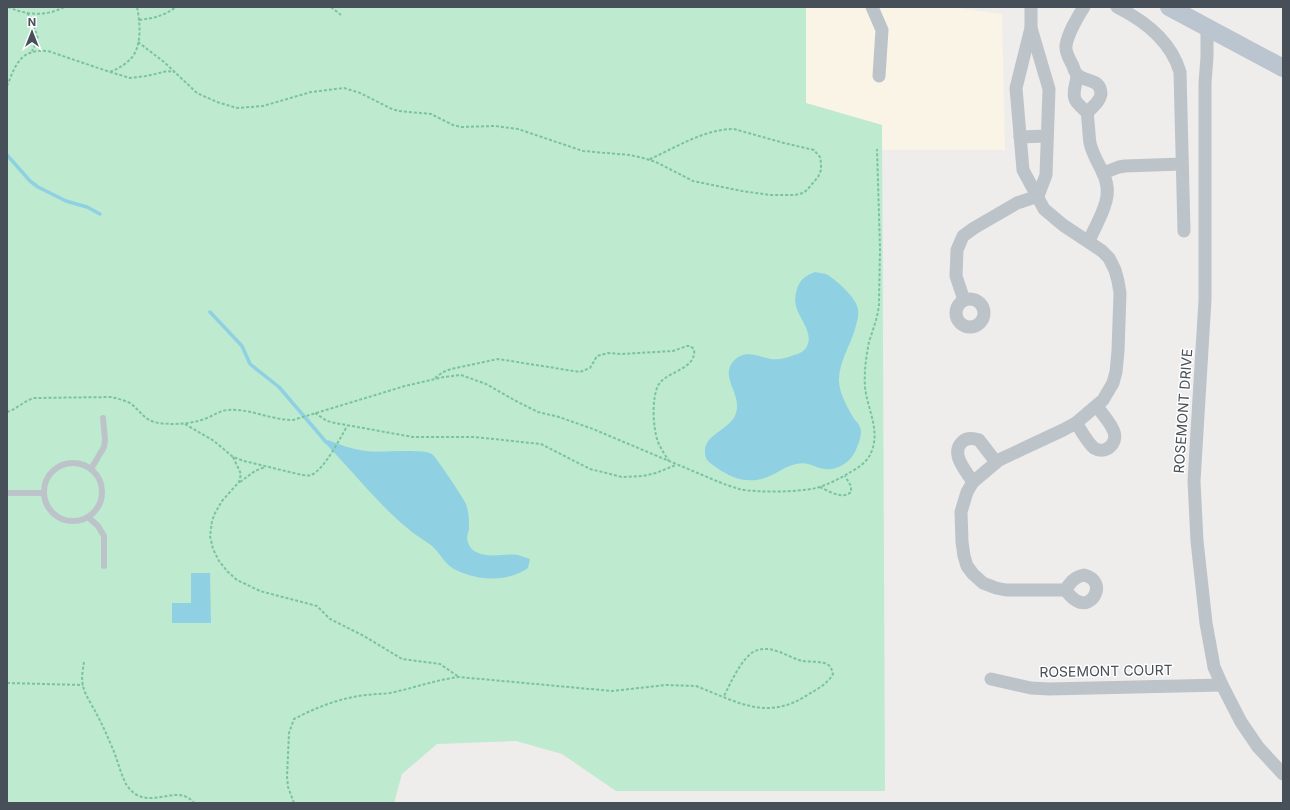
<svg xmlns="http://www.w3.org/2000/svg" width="1290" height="810" font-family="Inter,sans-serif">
<rect width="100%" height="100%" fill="#efecec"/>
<polygon fill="#f9f4e6" points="806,7 951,7 1002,14 1005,150 882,150 882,125 806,103"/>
<polygon fill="#beeacf" points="7,7 806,7 806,103 882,125 885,791 616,791 562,754 516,741 437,744 402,774 394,803 7,803"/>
<g fill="#8fd1e3">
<path d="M 815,272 C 819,273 824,273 828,275 C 837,281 854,296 857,306 C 860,313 857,322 855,329 C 850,346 838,364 839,382 C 840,395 848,408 854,419 C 856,421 859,424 860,427 C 863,434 858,445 855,452 C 850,462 837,471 825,469 C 814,468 809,461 796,464 C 787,466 780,471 772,475 C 752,485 734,480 717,468 C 711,463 705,461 705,453 C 703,434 731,430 736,413 C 742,395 721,378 732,363 C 743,348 757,356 771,359 C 779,360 787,358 794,355 C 799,354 805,351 807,346 C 814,333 798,317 796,306 C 794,299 796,292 798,286 C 802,278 807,275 815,272 Z"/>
<path d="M 328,440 C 340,445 352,449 366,451 C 381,453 422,448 432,454 C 436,457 464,499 466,504 C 469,512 469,521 469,529 C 469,531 467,535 467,537 C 467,543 471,550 476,552 C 490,559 504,553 518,555 C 522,556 526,558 530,559 L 528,568 C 508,582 480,581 458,571 C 445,566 442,555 432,546 C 426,541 418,537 412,532 C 398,521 383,506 370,492 C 355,476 341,459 325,443 Z"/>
<polygon points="191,573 210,573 211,623 172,623 172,603 191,603"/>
</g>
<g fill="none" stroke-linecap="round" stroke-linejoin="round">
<g stroke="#8fd1e3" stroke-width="3.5">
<polyline points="7,155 30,181 38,187 66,201 87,207 100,214"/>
<polyline points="210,312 242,346 250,364 279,387 326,442"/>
</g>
<g stroke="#79c49f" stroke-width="2" stroke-dasharray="3 2" stroke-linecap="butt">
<path d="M 8,7 C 26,15 46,17 64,7"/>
<polyline points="331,7 341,15"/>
<polyline points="27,13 32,19 38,39 32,51"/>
<path d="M 139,20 C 155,18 163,16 176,7"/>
<path d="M 138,42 L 164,62 L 197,93 L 217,102 L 237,108 L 263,106 L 311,92 L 344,88 L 360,93 L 392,109 L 399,111 L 431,114 L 453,125 L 461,127 L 495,126 L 518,129 L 583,151 L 630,155 L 643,158 L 656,162 L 693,181 L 742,191 L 770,195 L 795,195 L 803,193 L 807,190 L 818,177 L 821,170 L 821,163 L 820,157 L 814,150 L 784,143 L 734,129 C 704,129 675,148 648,160"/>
<path d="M 110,72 C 119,68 127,64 133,56 C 142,43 140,22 137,7"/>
<path d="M 7,86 C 16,64 20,49 48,51 L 110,72 L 130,78 L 147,76 L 167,71 L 175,72"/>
<path d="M 435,378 L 443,372 L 451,369 L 498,359 L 580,372 L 590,368 L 597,356 L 608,353 L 621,354 L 673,351 L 687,346 L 690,346 L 694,349 C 697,369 668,371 659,384 C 651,397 653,429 658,442 C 661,449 665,455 669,461"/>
<path d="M 7,412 C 17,409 24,401 34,398 L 112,397 C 118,399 124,400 130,403 C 141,411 144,421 159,423 C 176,425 192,424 207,418 C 214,415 220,411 227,410 C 250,408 270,420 293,420 L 405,386 L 444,377 L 461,375 L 486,384 L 516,401 L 538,412 L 559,417 L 593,429 L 719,482 C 726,485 733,487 739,489 C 757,493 799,492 816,488 C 827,485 839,479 849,473 C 858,468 869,461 872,450 C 880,429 867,408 865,387 C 864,372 866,357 869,342 C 873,329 878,317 879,304 L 880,248 L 877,149"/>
<polyline points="315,413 327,421 335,423 413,437 474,437 541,444 590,469 622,477 643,476 656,473 676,465"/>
<path d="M 185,424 L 214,441 L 233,457 L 244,461 L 302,475 C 305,475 308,476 311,475 C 324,470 341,437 347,426"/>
<polyline points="233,457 241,474 239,482 222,501 215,513 212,521 210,536 213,549 219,561 228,572 237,580 260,591 317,606 330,619 364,636 402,659 440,664 459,677"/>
<polyline points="240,482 255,471 265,467"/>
<path d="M 820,487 C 828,491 843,500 851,492 L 851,486 L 845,476"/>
<path d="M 84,662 C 83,669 81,678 83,686 C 85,695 92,705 96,713 C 102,724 107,735 112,747 C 117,758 120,772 126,784 C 129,789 134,794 139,796 C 158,804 180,785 194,803"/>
<polyline points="7,683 83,685"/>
<path d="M 294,803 L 288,787 L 287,776 L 289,733 L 294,719 C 317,707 340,698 366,695 C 374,694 382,694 390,693 C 414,688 435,680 459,677 L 612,691 L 666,685 L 696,686 C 738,702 767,722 809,694 C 818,689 828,683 833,674 C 832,670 831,666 827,664 C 819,661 810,662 802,661 C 787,657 772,644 755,651 C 742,657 730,684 724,696"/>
</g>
<g stroke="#bcc4ca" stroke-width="6">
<circle cx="73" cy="492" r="29"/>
<polyline points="91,469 104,447 105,440 103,418"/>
<polyline points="7,493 44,493"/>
<polyline points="88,517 98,526 104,536 104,566"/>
</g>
<g stroke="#bcc4ca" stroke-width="13">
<polyline points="872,7 882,30 879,76"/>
<path d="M 1084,7 C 1078,16 1067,35 1066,46 C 1065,53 1070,60 1073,66 C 1074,70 1076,74 1079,76 C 1087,82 1101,79 1101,94 C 1100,102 1092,107 1087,113"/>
<path d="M 1117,7 C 1145,21 1171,41 1180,72 L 1184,231"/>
<polyline points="1031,28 1016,88 1023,170 1044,209 1063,225 1102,251 1109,258 1115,270 1118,281 1120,293 1118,351 1116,372 1113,383 1103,400 1076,423 1063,430 999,460 973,482 967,492 961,512 962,542 964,556 967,566 973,574 983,583 996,588 1006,590 1065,590"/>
<polyline points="1207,28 1207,57 1205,83 1205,300 1194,481 1197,541 1206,623 1214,667 1222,685 1241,722 1258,747 1283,774"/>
<path d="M 1077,75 C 1077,83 1072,92 1075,99 C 1077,105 1084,108 1087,113 C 1088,116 1089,138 1090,143 C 1094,162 1110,176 1107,196 C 1105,212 1095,226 1089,241"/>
<polyline points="1020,137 1047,136"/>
<polyline points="1103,173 1119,167 1125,166 1182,164"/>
<circle cx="970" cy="313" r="14"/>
<polyline points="964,300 956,276 957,250 963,236 974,228 1017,203 1038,196 1046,175 1049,89 1031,28 1031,7"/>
<path d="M 1076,423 C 1081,430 1087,442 1094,448 C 1105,455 1118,444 1114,432 C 1111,423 1102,414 1097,406"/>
<path d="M 973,482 C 966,471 950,454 962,442 C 967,437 973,438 979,440 L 996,462"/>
<path d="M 1084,575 C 1108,581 1093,610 1077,601 C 1072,599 1069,594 1065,590 C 1071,582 1074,577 1084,575 Z"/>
<polyline points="991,679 1031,688 1049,689 1222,685"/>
</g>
<polyline stroke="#bbc5cf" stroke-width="18" points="1169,7 1283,68"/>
</g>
<g text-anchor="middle" stroke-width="3" stroke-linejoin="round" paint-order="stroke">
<g font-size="14" fill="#475058" stroke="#fff">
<text transform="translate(1183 411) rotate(-86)" y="5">ROSEMONT DRIVE</text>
<text transform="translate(1106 671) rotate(-1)" y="5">ROSEMONT COURT</text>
</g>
</g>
<rect width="1290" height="810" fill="none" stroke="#475058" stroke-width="16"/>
<g transform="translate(32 32)" stroke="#ffffff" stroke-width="3" paint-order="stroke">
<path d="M0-3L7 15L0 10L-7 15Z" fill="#475058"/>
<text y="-6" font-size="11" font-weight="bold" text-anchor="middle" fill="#475058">N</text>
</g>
</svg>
